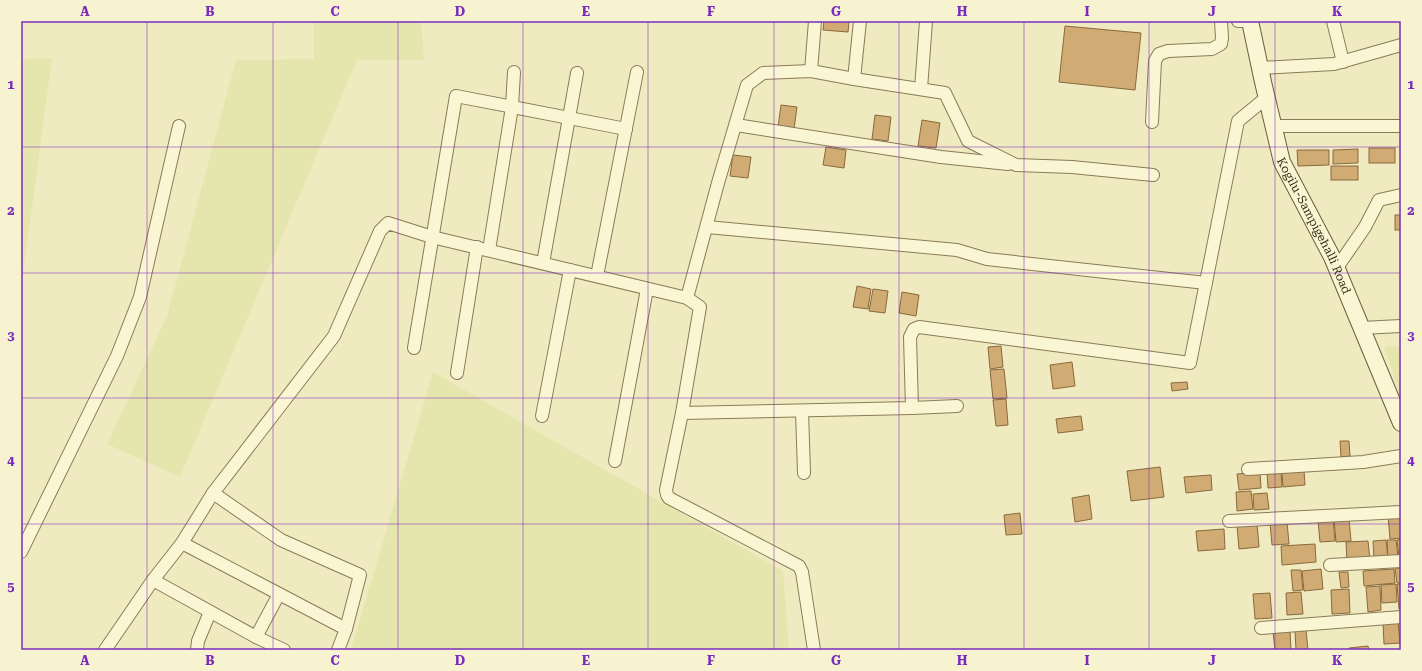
<svg xmlns="http://www.w3.org/2000/svg" width="1422" height="671" font-family="'Roboto Serif',serif">
<rect width="100%" height="100%" fill="#f0eac0"/>
<g fill="#e5e6ad">
<polygon points="314,21 421,21 424,60 357,60 180,477 107,444 167,316 236,60 314,59"/>
<polygon points="52,58 21,290 21,59"/>
<polygon points="1401,346 1401,398 1384,347"/>
<polygon points="433,372 783,571 789,650 351,650"/>
</g>
<g fill="#d0ab74" stroke="#8a693b">
<polygon points="824,21 849,21 848,32 823,30"/>
<polygon points="1065,26 1141,33 1135,90 1059,82"/>
<polygon points="781,105 797,107 794,129 778,127"/>
<polygon points="875,115 891,117 888,141 872,139"/>
<polygon points="922,120 940,123 936,148 918,146"/>
<polygon points="826,147 846,150 844,168 823,165"/>
<rect x="1369" y="148" width="26" height="15"/>
<polygon points="1358,149 1358,163 1333,164 1333,150"/>
<polygon points="1297,150 1329,150 1329,165 1298,166"/>
<polygon points="733,155 751,157 748,178 730,176"/>
<rect x="1331" y="166" width="27" height="14"/>
<rect x="1395" y="215" width="6" height="15"/>
<polygon points="857,286 871,289 868,309 853,307"/>
<polygon points="873,289 888,291 885,313 869,311"/>
<polygon points="902,292 919,295 916,316 899,313"/>
<polygon points="1001,346 1003,367 990,369 988,347"/>
<polygon points="1072,362 1075,386 1053,389 1050,365"/>
<polygon points="1004,369 1007,398 993,399 990,370"/>
<polygon points="1187,382 1188,389 1172,391 1171,383"/>
<polygon points="1006,399 1008,425 996,426 993,400"/>
<polygon points="1081,416 1083,430 1058,433 1056,419"/>
<polygon points="1340,441 1349,441 1350,456 1341,457"/>
<polygon points="1160,467 1164,497 1131,501 1127,471"/>
<polygon points="1304,471 1305,485 1283,487 1282,472"/>
<polygon points="1260,472 1261,488 1239,490 1237,474"/>
<polygon points="1281,472 1282,487 1268,488 1267,473"/>
<polygon points="1211,475 1212,490 1186,493 1184,477"/>
<polygon points="1251,491 1253,509 1237,511 1236,492"/>
<polygon points="1267,493 1269,509 1254,510 1253,494"/>
<polygon points="1089,495 1092,519 1075,522 1072,498"/>
<polygon points="1020,513 1022,534 1006,535 1004,515"/>
<polygon points="1401,515 1401,538 1390,539 1388,516"/>
<polygon points="1349,518 1351,541 1336,542 1334,519"/>
<polygon points="1333,519 1335,541 1320,542 1318,520"/>
<polygon points="1287,522 1289,544 1272,545 1270,523"/>
<polygon points="1257,523 1259,547 1239,549 1237,525"/>
<polygon points="1224,529 1225,549 1198,551 1196,531"/>
<polygon points="1401,539 1401,557 1399,557 1397,540"/>
<polygon points="1386,540 1388,558 1374,559 1373,541"/>
<polygon points="1387,540 1396,540 1398,557 1388,558"/>
<polygon points="1368,541 1370,560 1347,562 1346,542"/>
<polygon points="1315,544 1316,562 1282,565 1281,546"/>
<polygon points="1395,568 1401,568 1401,583 1397,583"/>
<polygon points="1321,569 1323,589 1304,591 1302,571"/>
<polygon points="1394,569 1395,583 1364,586 1363,571"/>
<polygon points="1291,570 1301,570 1303,590 1293,591"/>
<polygon points="1339,572 1348,572 1349,587 1341,588"/>
<polygon points="1396,584 1397,602 1382,603 1381,585"/>
<polygon points="1397,584 1401,584 1401,608 1399,609"/>
<polygon points="1380,586 1381,610 1368,612 1366,587"/>
<polygon points="1349,589 1350,613 1332,614 1331,590"/>
<polygon points="1301,592 1303,614 1287,615 1286,593"/>
<polygon points="1270,593 1272,618 1255,619 1253,594"/>
<polygon points="1398,621 1400,643 1384,644 1383,622"/>
<polygon points="1306,630 1308,650 1296,650 1295,631"/>
<polygon points="1290,631 1291,650 1275,650 1273,632"/>
<polygon points="1368,646 1369,650 1349,650 1349,648"/>
</g>
<g fill="none" stroke-linecap="round" stroke-linejoin="round">
<g stroke="#8a7b57" stroke-width="14">
<g id="street">
<polyline points="1238,21 1250,21"/>
<polyline points="1333,21 1343,62"/>
<polyline points="1260,68 1334,64 1401,45"/>
<polyline points="811,71 815,21"/>
<polyline points="854,79 860,21"/>
<polyline points="921,89 926,21"/>
<polyline points="1152,122 1155,61 1159,54 1168,51 1212,49 1221,44 1222,38 1221,21"/>
<polyline points="736,125 941,157 1008,164"/>
<polyline points="1273,126 1401,126"/>
<polyline points="707,227 957,250 987,259 1206,283"/>
<polyline points="489,250 512,107 514,72"/>
<polyline points="543,263 577,73"/>
<polyline points="1336,269 1365,227 1379,200 1401,195"/>
<polyline points="597,276 637,72"/>
<polyline points="687,298 718,183 747,85 763,73 811,71 854,79 945,93 968,141 1016,165 1072,167 1153,175"/>
<polyline points="1361,328 1401,326"/>
<polyline points="414,348 456,96 626,129"/>
<polyline points="457,373 477,247"/>
<polyline points="912,408 957,406"/>
<polyline points="802,411 804,473"/>
<polyline points="682,413 912,408 910,337 914,329 919,327 1190,363 1238,121 1266,98"/>
<polyline points="542,416 570,270"/>
<polyline points="615,461 647,289"/>
<polyline points="1248,469 1363,462 1401,456"/>
<polyline points="213,493 281,540 360,575 346,629"/>
<polyline points="1229,521 1401,512"/>
<polyline points="182,543 213,493 334,336 380,231 388,223 432,237 687,298 700,307 682,413 666,490 667,495 669,498 799,566 802,572 814,650"/>
<polyline points="21,552 117,356 140,297 179,126"/>
<polyline points="1330,565 1401,561"/>
<polyline points="153,580 256,637 284,650"/>
<polyline points="1261,628 1401,617"/>
<polyline points="256,637 279,594"/>
<polyline points="105,650 153,580 182,543 346,629 338,650"/>
<polyline points="197,650 198,641 210,612"/>
</g>
</g>
<g stroke="#6c5c3a" stroke-width="18">
<g id="secondary">
<path id="s1" d="M 1250,21 L 1263,82 L 1282,162 L 1332,257 L 1401,423"/>
</g>
</g>
<use href="#street" stroke="#faf6d3" stroke-width="12"/>
<use href="#secondary" stroke="#faf6d3" stroke-width="16"/>
</g>
<path fill="none" stroke="#7b2cbf" stroke-width="1" stroke-opacity="0.55" d="M 147,21 L 147,650M 273,21 L 273,650M 398,21 L 398,650M 523,21 L 523,650M 648,21 L 648,650M 774,21 L 774,650M 899,21 L 899,650M 1024,21 L 1024,650M 1149,21 L 1149,650M 1275,21 L 1275,650M 21,147 L 1401,147M 21,273 L 1401,273M 21,398 L 1401,398M 21,524 L 1401,524"/>
<g text-anchor="middle" stroke-width="3.5" stroke-linejoin="round" paint-order="stroke">
<g font-size="12" fill="#392f1c" stroke="#f7f3d0">
<text dy="4" stroke="none"><textPath href="#s1" startOffset="216">Kogilu-Sampigehalli Road</textPath></text>
</g>
</g>
<rect width="1422" height="671" fill="none" stroke="#f7f3d0" stroke-width="44"/>
<rect x="22" y="22" width="1378" height="627" fill="none" stroke="#7b2cbf" stroke-width="1.5"/>
<g font-size="13" text-anchor="middle" font-weight="bold" fill="#7b2cbf">
<text x="85" y="16">A</text>
<text x="210" y="16">B</text>
<text x="335" y="16">C</text>
<text x="460" y="16">D</text>
<text x="586" y="16">E</text>
<text x="711" y="16">F</text>
<text x="836" y="16">G</text>
<text x="962" y="16">H</text>
<text x="1087" y="16">I</text>
<text x="1212" y="16">J</text>
<text x="1337" y="16">K</text>
<text x="11" y="89">1</text>
<text x="1411" y="89">1</text>
<text x="11" y="215">2</text>
<text x="1411" y="215">2</text>
<text x="11" y="340">3</text>
<text x="1411" y="340">3</text>
<text x="11" y="465">4</text>
<text x="1411" y="465">4</text>
<text x="11" y="591">5</text>
<text x="1411" y="591">5</text>
<text x="85" y="665">A</text>
<text x="210" y="665">B</text>
<text x="335" y="665">C</text>
<text x="460" y="665">D</text>
<text x="586" y="665">E</text>
<text x="711" y="665">F</text>
<text x="836" y="665">G</text>
<text x="962" y="665">H</text>
<text x="1087" y="665">I</text>
<text x="1212" y="665">J</text>
<text x="1337" y="665">K</text>
</g>
</svg>
